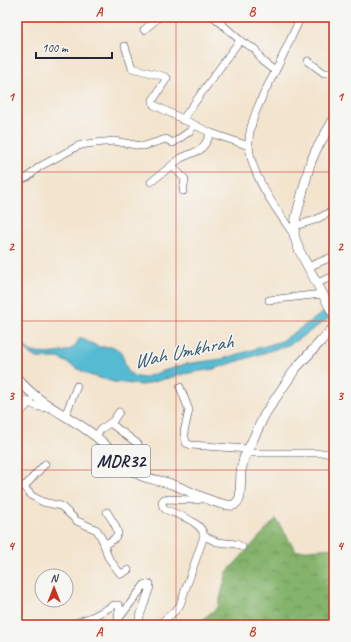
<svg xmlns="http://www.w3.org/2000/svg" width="351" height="642" font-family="Caveat,sans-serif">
<defs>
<pattern id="forest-crowns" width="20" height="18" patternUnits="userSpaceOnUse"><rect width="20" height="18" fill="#84b36c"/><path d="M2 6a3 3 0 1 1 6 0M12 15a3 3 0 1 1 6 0" fill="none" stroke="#6c915a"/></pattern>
</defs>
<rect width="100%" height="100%" fill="#f6f6f2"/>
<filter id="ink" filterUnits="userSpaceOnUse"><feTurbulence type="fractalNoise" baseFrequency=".025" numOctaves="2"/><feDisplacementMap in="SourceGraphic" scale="8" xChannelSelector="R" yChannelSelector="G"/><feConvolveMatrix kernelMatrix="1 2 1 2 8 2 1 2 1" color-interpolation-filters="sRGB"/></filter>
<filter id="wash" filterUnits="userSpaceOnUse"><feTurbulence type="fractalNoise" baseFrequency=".012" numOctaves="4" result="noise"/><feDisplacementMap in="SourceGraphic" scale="16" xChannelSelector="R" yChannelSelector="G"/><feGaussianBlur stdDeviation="0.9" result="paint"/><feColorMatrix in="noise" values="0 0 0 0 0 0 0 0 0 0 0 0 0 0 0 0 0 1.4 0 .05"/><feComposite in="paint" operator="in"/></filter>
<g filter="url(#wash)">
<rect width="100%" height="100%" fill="#f3e4ce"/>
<polygon fill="url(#forest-crowns)" stroke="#536a54" points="276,519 296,551 334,548 334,625 196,625 218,607 227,572"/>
<path fill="#54bbd2" stroke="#3b6e86" d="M 334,309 L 334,316 L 328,319 L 291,344 L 214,369 L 183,374 L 142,385 L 114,382 L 89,375 L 59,358 L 37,358 L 31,355 L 17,340 L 17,335 C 21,340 25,347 29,350 C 37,356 68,354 75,346 C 77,344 77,341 80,338 L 99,347 L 114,347 L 121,352 L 128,372 L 134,376 L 142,378 L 185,364 L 222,359 L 282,341 L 324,312 Z"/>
</g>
<g filter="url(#ink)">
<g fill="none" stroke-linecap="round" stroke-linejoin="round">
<g stroke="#413f51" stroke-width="8">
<g id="minor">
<polyline points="214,17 242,42 255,49 262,61 275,71"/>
<polyline points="144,30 159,17"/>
<polyline points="125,46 132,68 163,76 167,78 153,100 153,102 154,105 211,133 249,146"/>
<polyline points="308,61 324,73 334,73"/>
<polyline points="182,120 240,40"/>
<polyline points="172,166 185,179 183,191"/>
<polyline points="23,179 28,177 39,167 78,146 86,144 114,141 141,146 144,146 166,139 173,143 190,131 194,125"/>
<polyline points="151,182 181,158 200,150 205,144 211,133"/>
<polyline points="295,226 315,220 334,210"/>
<path d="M 294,235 C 277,210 251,176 249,146 C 247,125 265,90 275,72 C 284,54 292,35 301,17"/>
<polyline points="308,267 334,256"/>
<polyline points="317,283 334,276"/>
<polyline points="269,300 322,294"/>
<polyline points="180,387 189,410 184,432 186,443 191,445 248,449"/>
<polyline points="17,397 38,407 51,408"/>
<polyline points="17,416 30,402"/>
<polyline points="65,416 77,386"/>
<polyline points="110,423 138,444"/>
<polyline points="96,436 101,429 113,421 119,412"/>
<polyline points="246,453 334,453"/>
<polyline points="17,482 24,487 32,496 43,502 61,506 77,521 97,530 103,541 108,557 119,572 121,574 128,570"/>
<polyline points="24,487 45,464"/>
<polyline points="204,536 217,542 236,544 242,547"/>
<polyline points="104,545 114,539 118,533 115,525 107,512"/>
<path d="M 70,625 L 94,616 L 114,605 L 119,605 C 121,610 117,613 118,618 L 120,617 L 145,584 L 150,584 L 150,587 L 137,625"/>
<path d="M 158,625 L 175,611 L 180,605 L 204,536 C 202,521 177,515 165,509 L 163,507 L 162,502 L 164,499 L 196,500 L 206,498"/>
</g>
</g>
<g stroke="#413f51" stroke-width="10">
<g id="major">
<polyline points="334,119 316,150 310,164 296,217 294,235 299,250 334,315"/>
<path d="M 17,378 C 40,406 69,415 95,436 C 111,448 121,465 138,474 C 149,480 160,480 171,484 C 187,489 218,507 234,505 L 238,501 L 240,497 L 241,471 L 244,458 L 265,414 L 296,368 L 334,327"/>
</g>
</g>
<use href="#minor" stroke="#fff" stroke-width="7"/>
<use href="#major" stroke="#fff" stroke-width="9"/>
</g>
</g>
<path fill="none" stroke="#c8321e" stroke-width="1" stroke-opacity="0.55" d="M 176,17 L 176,625M 17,172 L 334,172M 17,321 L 334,321M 17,470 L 334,470"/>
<g text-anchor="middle" stroke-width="3" stroke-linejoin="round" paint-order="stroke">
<rect fill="#f6f6f2" stroke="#626272" stroke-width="1" x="92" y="445" width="58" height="32" rx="3"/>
<g font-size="18" font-weight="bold" fill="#22223b">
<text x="121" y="467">MDR32</text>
</g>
<g font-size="20" font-style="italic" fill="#345870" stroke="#f6f6f2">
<text transform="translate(183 351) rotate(-12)" y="7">Wah Umkhrah</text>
</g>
</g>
<rect width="351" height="642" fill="none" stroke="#f6f6f2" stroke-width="44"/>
<g transform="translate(54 588)"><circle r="19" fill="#f6f6f2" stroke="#a1a1a9"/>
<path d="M0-3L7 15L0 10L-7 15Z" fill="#c8321e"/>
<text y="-6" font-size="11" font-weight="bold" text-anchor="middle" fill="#22223b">N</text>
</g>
<path d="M36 52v6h76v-6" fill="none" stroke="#22223b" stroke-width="2"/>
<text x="42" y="52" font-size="12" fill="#22223b" stroke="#f6f6f2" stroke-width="3" paint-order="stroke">100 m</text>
<rect x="22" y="22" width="307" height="598" fill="none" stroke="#c8321e" stroke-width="1.5"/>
<g font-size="13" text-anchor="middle" font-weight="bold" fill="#c8321e">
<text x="99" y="16">A</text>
<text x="252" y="16">B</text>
<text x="11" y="101">1</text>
<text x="340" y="101">1</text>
<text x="11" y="251">2</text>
<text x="340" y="251">2</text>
<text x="11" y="400">3</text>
<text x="340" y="400">3</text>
<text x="11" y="550">4</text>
<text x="340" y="550">4</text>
<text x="99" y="636">A</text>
<text x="252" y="636">B</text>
</g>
</svg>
